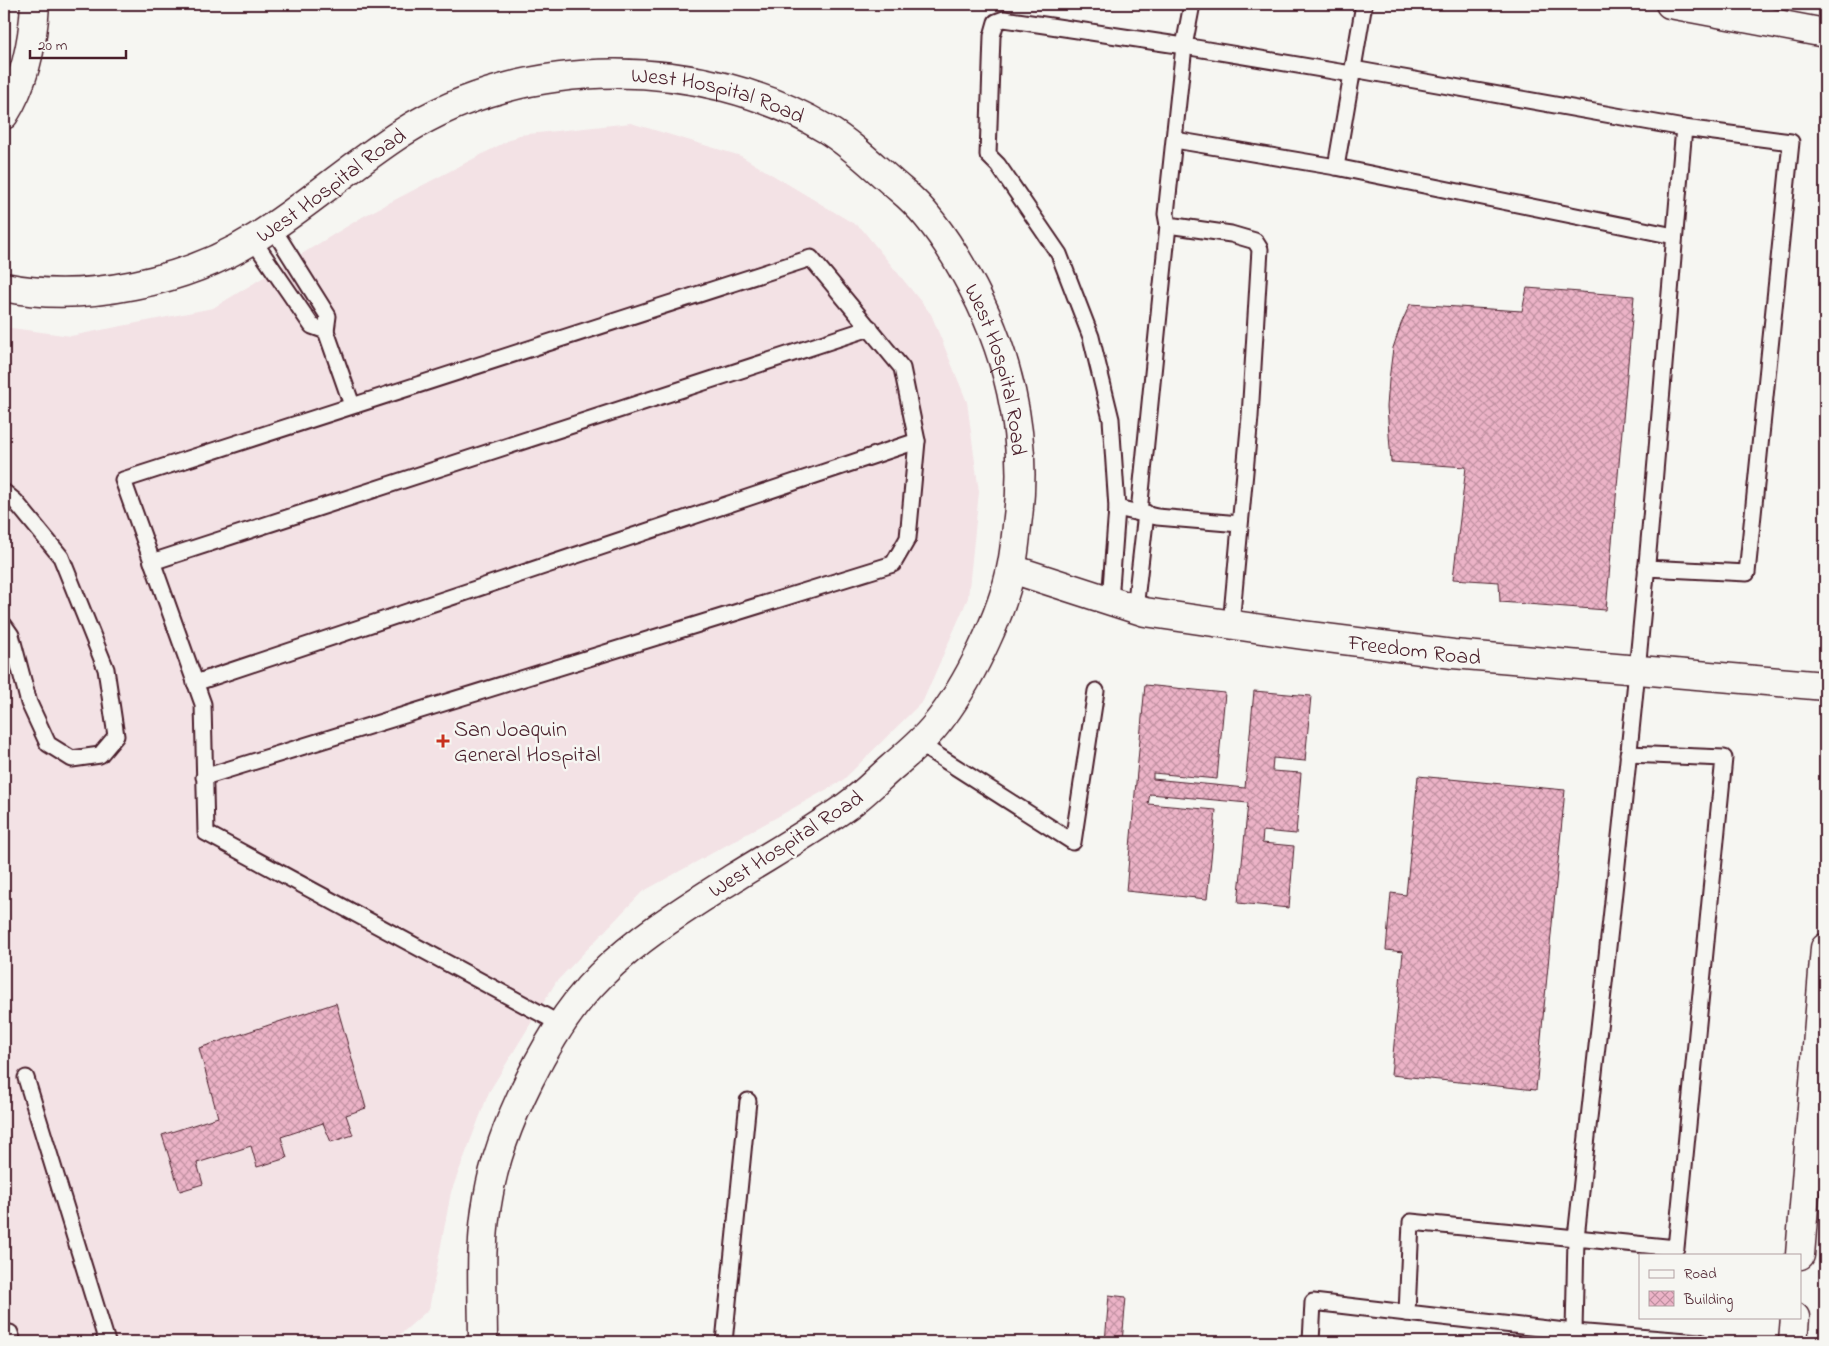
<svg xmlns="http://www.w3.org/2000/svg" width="1829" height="1346" font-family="'Indie Flower',sans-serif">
<defs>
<pattern id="building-cross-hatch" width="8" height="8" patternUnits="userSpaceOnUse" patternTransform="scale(1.25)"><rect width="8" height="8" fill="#ecb3c7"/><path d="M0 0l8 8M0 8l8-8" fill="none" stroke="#c191a2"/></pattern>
</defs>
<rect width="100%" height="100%" fill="#f6f6f2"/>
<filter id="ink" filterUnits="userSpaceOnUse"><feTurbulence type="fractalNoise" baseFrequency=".02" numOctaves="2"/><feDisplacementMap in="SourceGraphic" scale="10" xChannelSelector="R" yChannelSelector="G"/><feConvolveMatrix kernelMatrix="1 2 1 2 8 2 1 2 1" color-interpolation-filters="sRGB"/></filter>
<g filter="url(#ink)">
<polygon fill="#f3e2e5" points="631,123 741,156 861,228 931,314 967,402 979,492 968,598 923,701 842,781 642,892 556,982 489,1092 451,1192 429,1309 392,1342 4,1342 4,327 71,336 213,308 364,216 519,135"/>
<g fill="url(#building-cross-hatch)" stroke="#4a1f2b">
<polygon points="1527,288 1634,296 1606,610 1500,602 1499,582 1453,579 1466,467 1391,462 1387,407 1389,380 1393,348 1401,324 1410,304 1522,311"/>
<polygon points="1145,685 1225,693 1217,779 1153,773 1153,779 1245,788 1254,691 1311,696 1305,761 1273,758 1272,771 1301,773 1296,834 1263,831 1262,843 1294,846 1289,908 1238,903 1248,803 1150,794 1148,804 1216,810 1207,899 1126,891"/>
<polygon points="1418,776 1565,790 1536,1090 1391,1075 1403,952 1386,950 1391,893 1406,895"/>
<polygon points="336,1003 366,1108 346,1115 353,1135 331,1142 323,1123 281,1137 287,1158 257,1167 251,1146 197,1163 203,1184 180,1191 162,1135 218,1117 199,1048"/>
<polygon points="1109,1295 1126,1297 1122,1342 1105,1342"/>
</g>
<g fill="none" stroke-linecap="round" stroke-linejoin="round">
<g stroke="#4a1f2b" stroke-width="19">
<g id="lane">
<polyline points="1192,4 1184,46 1351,74"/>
<polyline points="1364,4 1336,167 1674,236"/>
<polyline points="1353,69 1684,128"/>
<polyline points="1175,140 1336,167"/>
<polyline points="272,227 328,316 326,331 352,405"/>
<polyline points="253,240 312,326 326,331"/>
<polyline points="4,492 15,501 61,557 106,669 116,736 100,755 72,759 48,744 29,703 11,635 4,625"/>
<polyline points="1139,512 1168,225"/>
<polyline points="152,562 870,328"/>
<path d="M 1646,568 L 1747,573 L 1791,142 L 1684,128 C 1668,308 1655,489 1637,670 C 1619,859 1596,1049 1576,1238 L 1411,1222 L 1407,1313 L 1574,1332 L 1700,1342"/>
<polyline points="1110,601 1117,508"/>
<polyline points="1135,609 1146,513"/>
<polyline points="1231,625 1250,417 1260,249 1255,241 1231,234 1168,225 1166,214 1184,46 1004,19 996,22 992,36 988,155 998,165 1059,254 1091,337 1111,419 1117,508 1157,517 1240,524"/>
<polyline points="195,683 917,441"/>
<polyline points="918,743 1073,842 1096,691"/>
<polyline points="204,777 893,564 908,538 917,441 902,368 811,258 123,480 203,704 206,833 562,1025"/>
<polyline points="26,1078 107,1342"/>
<polyline points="1574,1332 1576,1238 1676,1248 1724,758 1628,754"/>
<polyline points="10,1333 13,1342"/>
<polyline points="724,1342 748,1101"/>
<polyline points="1311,1342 1313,1302 1407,1313"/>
</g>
</g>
<g stroke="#4a1f2b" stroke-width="31">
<g id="street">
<path d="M 4,115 C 25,82 33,43 35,4"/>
<path id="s1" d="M 4,287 C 84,304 188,281 257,237 C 308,205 353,164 403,132 C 525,54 703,55 826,129 C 853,145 877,170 901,190 C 928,212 949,244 966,275 C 1007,348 1028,432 1018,517 C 1016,533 1015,549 1012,564 C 1003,614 967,687 935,726 C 923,741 907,754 892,767 C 877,780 863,795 847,806 C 811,832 772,854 735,877 C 688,907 640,936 600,976 C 550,1025 499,1130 488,1198 C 479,1245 483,1295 483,1342"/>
<path id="s2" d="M 1012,569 L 1145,612 L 1303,635 L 1453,654 L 1825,686"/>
</g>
</g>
<g stroke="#4a1f2b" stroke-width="31">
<g id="secondary">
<polyline points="1670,4 1825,33"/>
<polyline points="1800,1255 1825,948"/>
<polyline points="1793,1342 1795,1317"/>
</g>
</g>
<use href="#lane" stroke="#f6f6f2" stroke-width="15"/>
<use href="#street" stroke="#f6f6f2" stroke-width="28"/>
<use href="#secondary" stroke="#f6f6f2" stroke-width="28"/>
</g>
</g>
<path fill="#c8321e" stroke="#f6f6f2" stroke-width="2" d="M440.5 733.5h5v5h5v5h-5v5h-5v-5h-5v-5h5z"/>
<g text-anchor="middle" stroke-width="5" stroke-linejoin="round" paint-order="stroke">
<g font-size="22" fill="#4a1f2b" stroke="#f6f6f2">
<text dy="8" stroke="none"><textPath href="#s1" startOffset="772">West Hospital Road</textPath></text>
<text dy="8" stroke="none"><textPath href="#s1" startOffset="354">West Hospital Road</textPath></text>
<text dy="8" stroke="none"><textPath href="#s1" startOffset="1192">West Hospital Road</textPath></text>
<text dy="8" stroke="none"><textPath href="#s2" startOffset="412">Freedom Road</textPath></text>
<text transform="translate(785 843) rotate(-33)" y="8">West Hospital Road</text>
</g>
<g font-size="22" fill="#4a1f2b" stroke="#f6f6f2" text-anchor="start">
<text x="454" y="736">San Joaquin<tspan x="454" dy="25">General Hospital</tspan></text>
</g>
</g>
<rect width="1829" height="1346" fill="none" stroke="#f6f6f2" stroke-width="20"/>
<rect x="10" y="10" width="1809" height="1326" fill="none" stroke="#4a1f2b" stroke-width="2" filter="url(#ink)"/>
<rect x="1639" y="1254" width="162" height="65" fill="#f6f6f2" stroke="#b1a0a2"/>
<rect x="1649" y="1270" width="25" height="8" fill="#f6f6f2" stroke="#b1a0a2"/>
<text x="1684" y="1278" font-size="15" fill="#4a1f2b">Road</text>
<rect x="1649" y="1291" width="25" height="15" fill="url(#building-cross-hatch)" stroke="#b1a0a2"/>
<text x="1684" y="1304" font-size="15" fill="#4a1f2b">Building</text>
<path d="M30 50v8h96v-8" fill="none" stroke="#4a1f2b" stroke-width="2.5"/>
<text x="38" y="50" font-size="15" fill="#4a1f2b" stroke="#f6f6f2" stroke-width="4" paint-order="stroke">20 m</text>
</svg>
